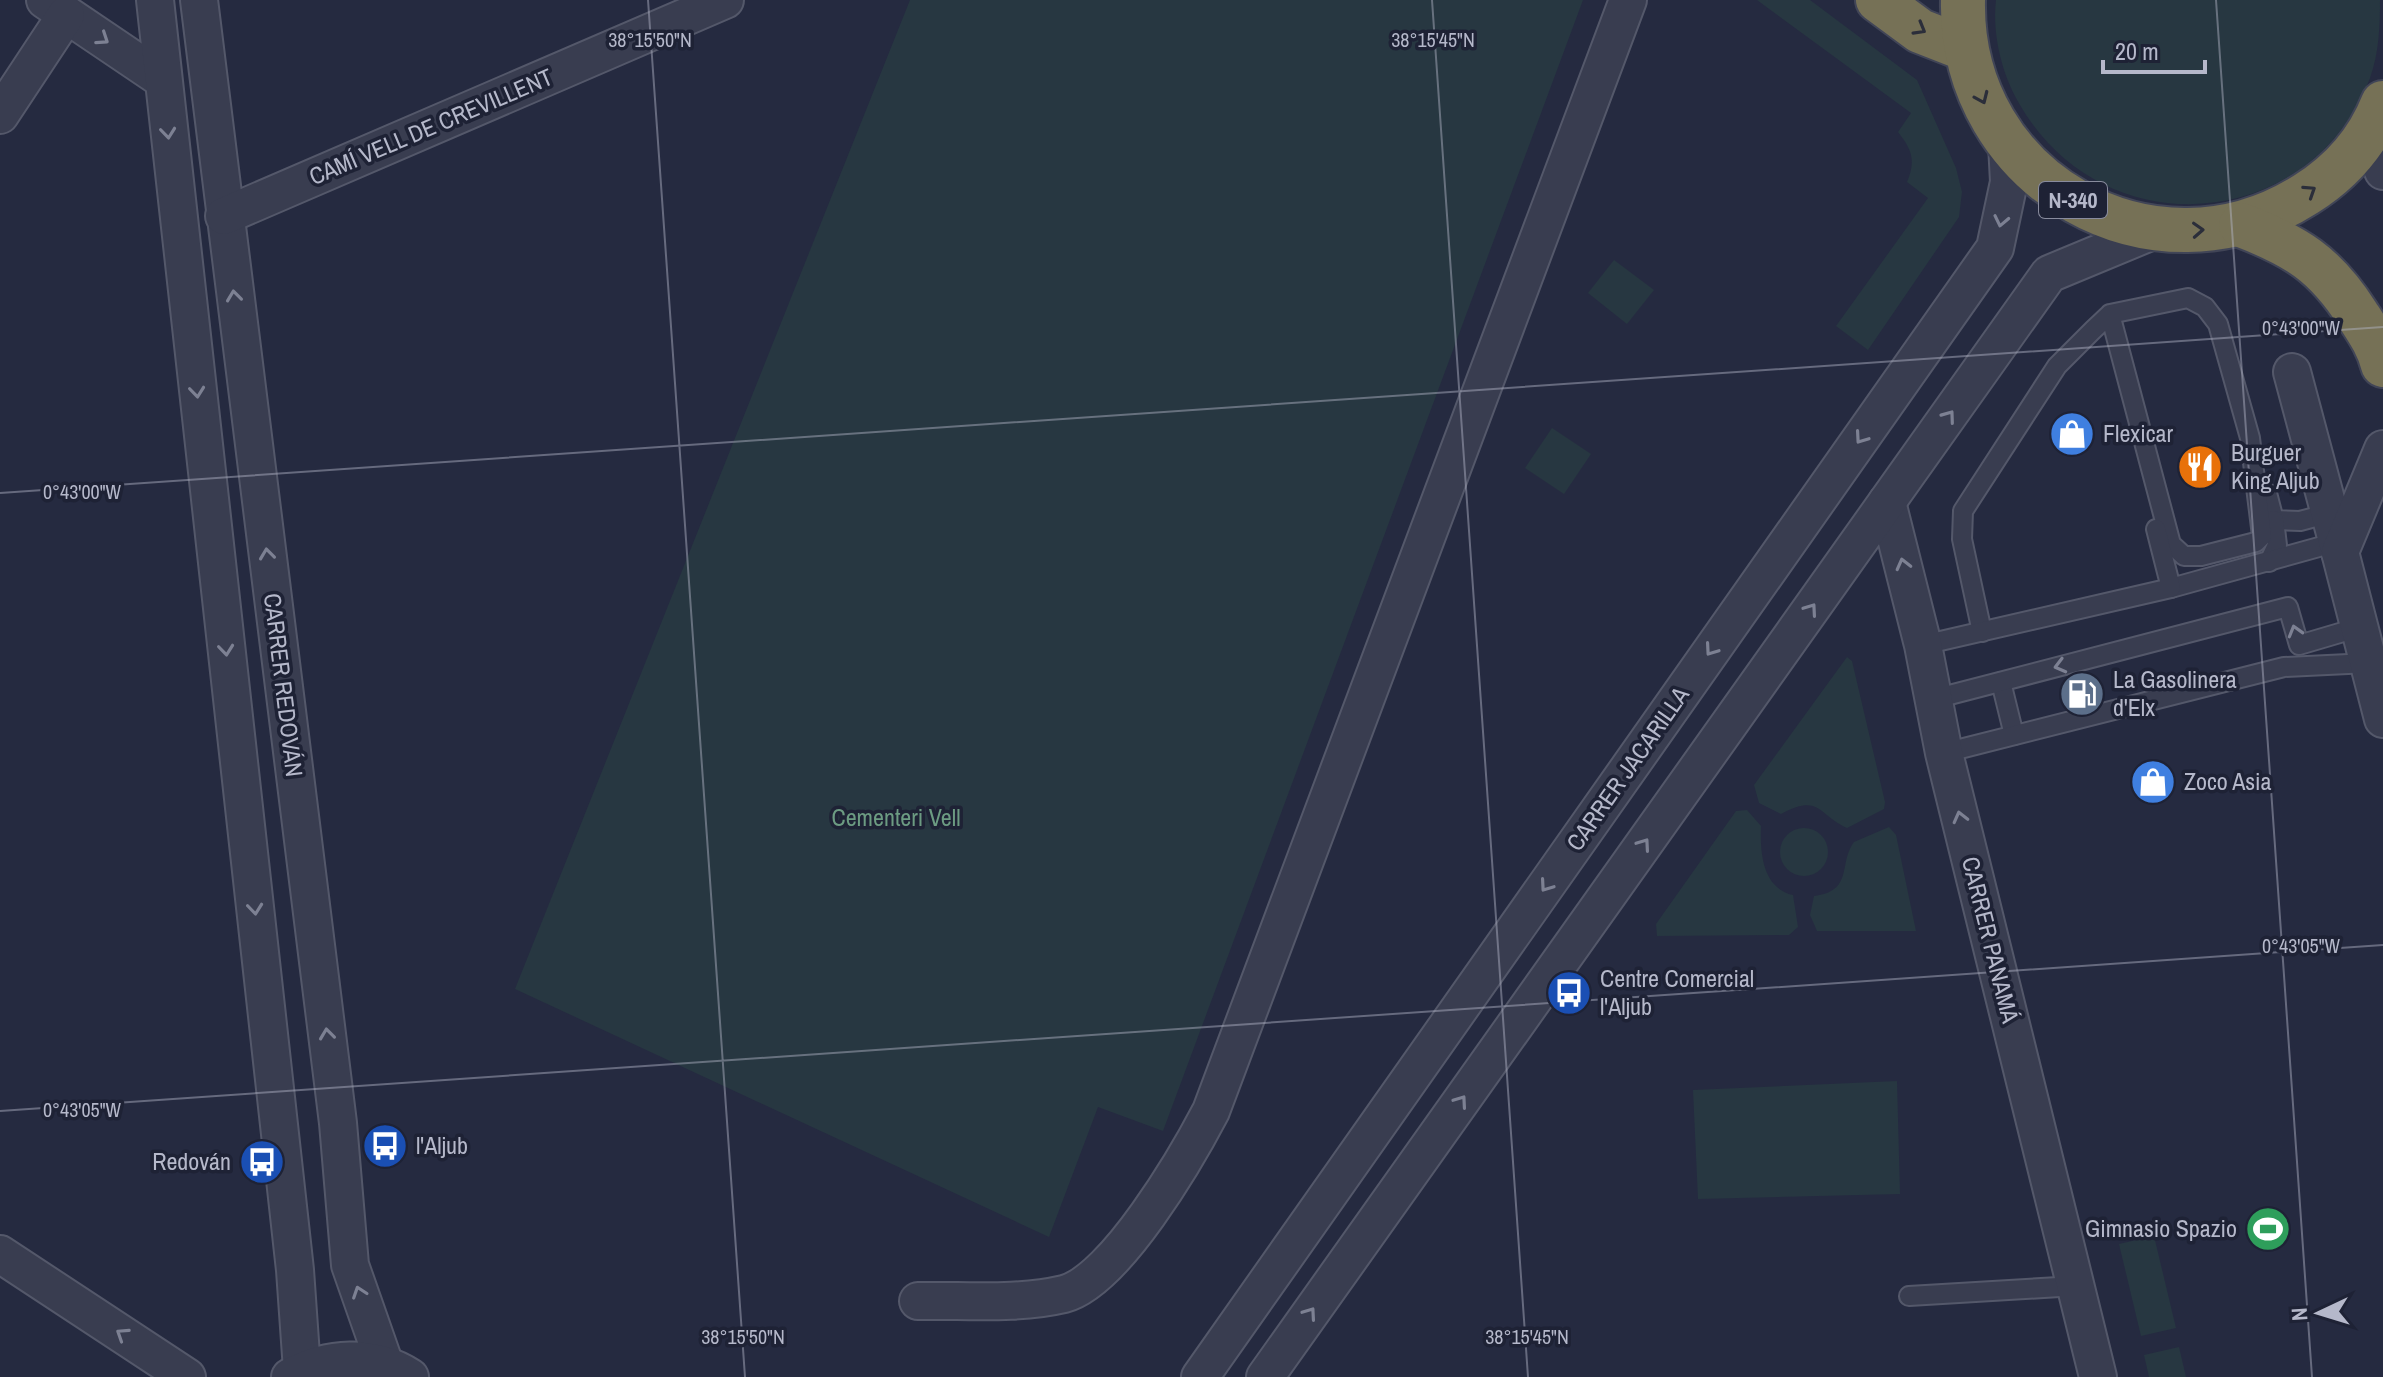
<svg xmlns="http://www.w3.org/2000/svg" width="2383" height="1377" font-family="'Archivo Narrow',sans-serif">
<rect width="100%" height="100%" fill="#252a40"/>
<g fill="#273741">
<polygon points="910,0 1583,0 1163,1131 1098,1107 1049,1237 515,989"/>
<path d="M 1757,0 L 1810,0 L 1917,80 L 1956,168 L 1962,192 L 1959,217 L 1868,350 L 1836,326 L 1928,198 L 1907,182 C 1916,160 1912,150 1898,132 L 1911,113 Z"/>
<path d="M 1996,0 L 2380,0 C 2380,26 2379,53 2370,78 C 2310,234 2103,248 2020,105 C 2002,75 1992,35 1996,0 Z"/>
<polygon points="1614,260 1654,290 1627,324 1588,293"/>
<polygon points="1552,428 1591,454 1564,494 1525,468"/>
<path d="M 1847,657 L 1852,661 L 1885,802 L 1884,809 L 1847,828 C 1818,815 1820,793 1781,814 L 1759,803 L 1754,785 Z"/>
<path d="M 1747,810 L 1761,826 C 1760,852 1762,888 1793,895 L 1798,927 L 1789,935 L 1657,936 L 1656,924 L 1736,811 Z"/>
<path d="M 1889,827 L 1896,835 L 1916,931 L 1817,931 L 1810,915 L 1814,896 C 1854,891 1838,864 1854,842 Z"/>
<circle cx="1804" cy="852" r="24"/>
<polygon points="1897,1081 1900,1194 1698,1199 1693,1090"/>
<polygon points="2154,1236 2176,1328 2141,1336 2119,1244"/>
<polygon points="2179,1347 2186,1377 2149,1377 2144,1355"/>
</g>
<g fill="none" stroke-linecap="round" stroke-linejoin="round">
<g stroke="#54586a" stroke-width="22">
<g id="lane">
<polyline points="2267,493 2274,520 2300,521 2330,513"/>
<polyline points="2269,562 2277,545 2274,520"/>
<polyline points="2171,588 2337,542"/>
<polyline points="1982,632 1962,539 1963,511 2057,366 2093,330 2110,314 2188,298 2205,307 2218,324 2250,438 2262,536 2256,542 2201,556 2184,556 2171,544 2110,314"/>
<polyline points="1923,645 2171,588 2156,529"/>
<polyline points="2001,682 2014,735"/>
<polyline points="1934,699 2288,607 2299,645 2360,627"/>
<polyline points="1944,753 2284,667 2369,663"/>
<polyline points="1909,1296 2076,1286"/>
</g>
</g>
<g stroke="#54586a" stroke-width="40">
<g id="street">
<polyline points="45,0 162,79"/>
<polyline points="155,0 295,1270 302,1370"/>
<polyline points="199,0 338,1123 350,1265 385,1365"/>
<polyline points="0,115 66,15"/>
<polyline points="2375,123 2383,171"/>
<polyline points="224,216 725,0"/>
<polyline points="2292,372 2340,552"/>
<polyline points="2383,449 2340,552 2383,719"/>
<polyline points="1887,502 1923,645 1944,753 2098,1377"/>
<polyline points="0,1254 187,1377"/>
<path d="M 918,1301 C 965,1300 1017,1305 1064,1294 C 1115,1281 1187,1157 1211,1111 L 1628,0"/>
<path d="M 290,1377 C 327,1357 373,1353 410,1377"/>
<polyline points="1200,1377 1995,248 2009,182 2007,144"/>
<polyline points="1265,1377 2049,274 2155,230"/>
</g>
</g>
<g stroke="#414557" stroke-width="48">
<g id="highway">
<polyline points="1878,0 1920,31 1966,49"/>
<path d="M 1963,0 C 1959,181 2154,291 2306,194 C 2341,172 2368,141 2383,103"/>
<path d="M 2241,225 C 2296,246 2325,264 2357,314 C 2368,331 2378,345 2383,365"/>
</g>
</g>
<use href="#lane" stroke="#393d50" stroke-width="18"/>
<use href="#street" stroke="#393d50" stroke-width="36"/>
<use href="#highway" stroke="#767156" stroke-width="44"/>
</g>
<defs><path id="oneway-chevron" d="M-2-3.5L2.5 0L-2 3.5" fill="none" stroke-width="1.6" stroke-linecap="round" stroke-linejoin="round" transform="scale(2)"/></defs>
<g stroke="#2b2e3a">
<use href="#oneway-chevron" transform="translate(1920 29) rotate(30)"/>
<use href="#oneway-chevron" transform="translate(1982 98) rotate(66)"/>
<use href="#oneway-chevron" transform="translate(2310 191) rotate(-33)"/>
<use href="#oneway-chevron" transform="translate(2198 230) rotate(-3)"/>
</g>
<g stroke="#7d8193">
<use href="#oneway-chevron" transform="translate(103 39) rotate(34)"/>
<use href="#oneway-chevron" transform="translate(168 133) rotate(84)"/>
<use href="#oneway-chevron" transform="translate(2001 221) rotate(102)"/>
<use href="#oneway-chevron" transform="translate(234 296) rotate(-97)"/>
<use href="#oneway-chevron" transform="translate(197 392) rotate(84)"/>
<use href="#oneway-chevron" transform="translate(1949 416) rotate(-54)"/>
<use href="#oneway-chevron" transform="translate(1861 438) rotate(125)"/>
<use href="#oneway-chevron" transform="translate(267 554) rotate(-97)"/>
<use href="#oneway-chevron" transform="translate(1903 564) rotate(-104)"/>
<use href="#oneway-chevron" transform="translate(1811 609) rotate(-55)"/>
<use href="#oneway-chevron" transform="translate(2295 631) rotate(-106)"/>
<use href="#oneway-chevron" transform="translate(226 650) rotate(84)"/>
<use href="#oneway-chevron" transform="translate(1711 650) rotate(125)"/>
<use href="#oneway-chevron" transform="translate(2060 666) rotate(165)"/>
<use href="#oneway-chevron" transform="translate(1960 817) rotate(-104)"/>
<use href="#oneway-chevron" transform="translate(1644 844) rotate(-55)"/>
<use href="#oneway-chevron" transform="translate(1546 886) rotate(125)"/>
<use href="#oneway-chevron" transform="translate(255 909) rotate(84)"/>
<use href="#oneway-chevron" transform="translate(327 1034) rotate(-97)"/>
<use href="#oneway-chevron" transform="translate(1461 1101) rotate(-55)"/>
<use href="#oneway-chevron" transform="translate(359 1292) rotate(-109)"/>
<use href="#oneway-chevron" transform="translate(1310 1313) rotate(-55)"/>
<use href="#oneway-chevron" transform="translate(122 1334) rotate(-147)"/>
</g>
<path fill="none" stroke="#b5b8ca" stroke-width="2" stroke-opacity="0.45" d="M 648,0 L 745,1377M 1432,0 L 1528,1377M 2216,0 L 2312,1377M 0,493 L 2383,327M 0,1111 L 2383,945"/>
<defs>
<g id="shop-disc" transform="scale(2.3)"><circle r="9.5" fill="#3f7fe0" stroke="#1e2235"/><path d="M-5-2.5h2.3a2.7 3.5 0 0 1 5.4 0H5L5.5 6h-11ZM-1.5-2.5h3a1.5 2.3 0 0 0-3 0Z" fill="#fff"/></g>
<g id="restaurant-disc" transform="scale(2.3)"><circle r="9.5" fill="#e8710a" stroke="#1e2235"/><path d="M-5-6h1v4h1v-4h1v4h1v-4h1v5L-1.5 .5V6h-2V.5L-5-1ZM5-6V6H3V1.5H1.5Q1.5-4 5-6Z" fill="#fff"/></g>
<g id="fuel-disc" transform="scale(2.3)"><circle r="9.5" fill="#5c6f8a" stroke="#1e2235"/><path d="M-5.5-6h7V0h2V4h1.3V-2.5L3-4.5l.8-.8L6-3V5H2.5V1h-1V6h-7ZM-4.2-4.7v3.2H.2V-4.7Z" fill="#fff"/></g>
<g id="bus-disc" transform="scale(2.3)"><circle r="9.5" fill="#1a4fb4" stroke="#1e2235"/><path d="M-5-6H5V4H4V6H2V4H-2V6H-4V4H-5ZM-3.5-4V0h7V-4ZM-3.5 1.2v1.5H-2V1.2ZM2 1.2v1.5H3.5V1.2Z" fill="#fff"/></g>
<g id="stadium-disc" transform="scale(2.3)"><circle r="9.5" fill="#2e9e5b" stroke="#1e2235"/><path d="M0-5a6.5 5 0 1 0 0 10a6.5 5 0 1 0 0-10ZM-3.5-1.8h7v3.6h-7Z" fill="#fff"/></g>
</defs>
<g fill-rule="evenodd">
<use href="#shop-disc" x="2072" y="434"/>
<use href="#restaurant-disc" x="2200" y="467"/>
<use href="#fuel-disc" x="2082" y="694"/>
<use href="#shop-disc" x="2153" y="782"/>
<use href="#bus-disc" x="1569" y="993"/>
<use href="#bus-disc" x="385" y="1146"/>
<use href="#bus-disc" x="262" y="1162"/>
<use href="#stadium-disc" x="2268" y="1229"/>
</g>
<g text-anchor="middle" stroke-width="7" stroke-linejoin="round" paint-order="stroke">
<rect fill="#1e2235" stroke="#888b9d" stroke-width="2" x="2039" y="182" width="68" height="36" rx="6"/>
<g font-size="22" font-weight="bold" fill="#b5b8ca">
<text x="2073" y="208">N-340</text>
</g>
<g font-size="24" fill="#b5b8ca" stroke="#1e2235">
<text transform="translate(431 127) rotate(-23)" y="8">CAMÍ VELL DE CREVILLENT</text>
<text transform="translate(283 685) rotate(83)" y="8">CARRER REDOVÁN</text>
<text transform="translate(1628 769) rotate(-55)" y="8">CARRER JACARILLA</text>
<text transform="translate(1990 940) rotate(76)" y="8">CARRER PANAMÁ</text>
</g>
<g font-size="24" fill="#b5b8ca" stroke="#1e2235" text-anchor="start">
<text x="2103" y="442">Flexicar</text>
<text x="2231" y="461">Burguer<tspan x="2231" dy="28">King Aljub</tspan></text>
<text x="2113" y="688">La Gasolinera<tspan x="2113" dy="28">d'Elx</tspan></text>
<text x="2184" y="790">Zoco Asia</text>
<text x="1600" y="987">Centre Comercial<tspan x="1600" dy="28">l'Aljub</tspan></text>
<text x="416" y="1154">l'Aljub</text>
<text x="231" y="1170" text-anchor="end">Redován</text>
<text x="2237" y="1237" text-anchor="end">Gimnasio Spazio</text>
</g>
<g font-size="24" fill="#6c9b82" stroke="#1e2235">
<text x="896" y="826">Cementeri Vell</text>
</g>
</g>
<g font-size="20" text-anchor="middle" fill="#b5b8ca" stroke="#1e2235" stroke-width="7" stroke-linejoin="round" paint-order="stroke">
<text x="650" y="47">38°15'50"N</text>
<text x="1433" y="47">38°15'45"N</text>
<text x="2301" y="335">0°43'00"W</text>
<text x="82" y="499">0°43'00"W</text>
<text x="2301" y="953">0°43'05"W</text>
<text x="82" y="1117">0°43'05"W</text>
<text x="743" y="1344">38°15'50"N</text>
<text x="1527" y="1344">38°15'45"N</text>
</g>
<g transform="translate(2319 1313) rotate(266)" stroke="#1e2235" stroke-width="6" paint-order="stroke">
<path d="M0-6L14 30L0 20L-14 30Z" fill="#b5b8ca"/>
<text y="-12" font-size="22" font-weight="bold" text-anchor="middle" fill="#b5b8ca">N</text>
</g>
<path d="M2103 60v12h102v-12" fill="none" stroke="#b5b8ca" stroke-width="4"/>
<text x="2115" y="60" font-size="24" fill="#b5b8ca" stroke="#1e2235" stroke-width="6" paint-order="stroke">20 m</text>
</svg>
